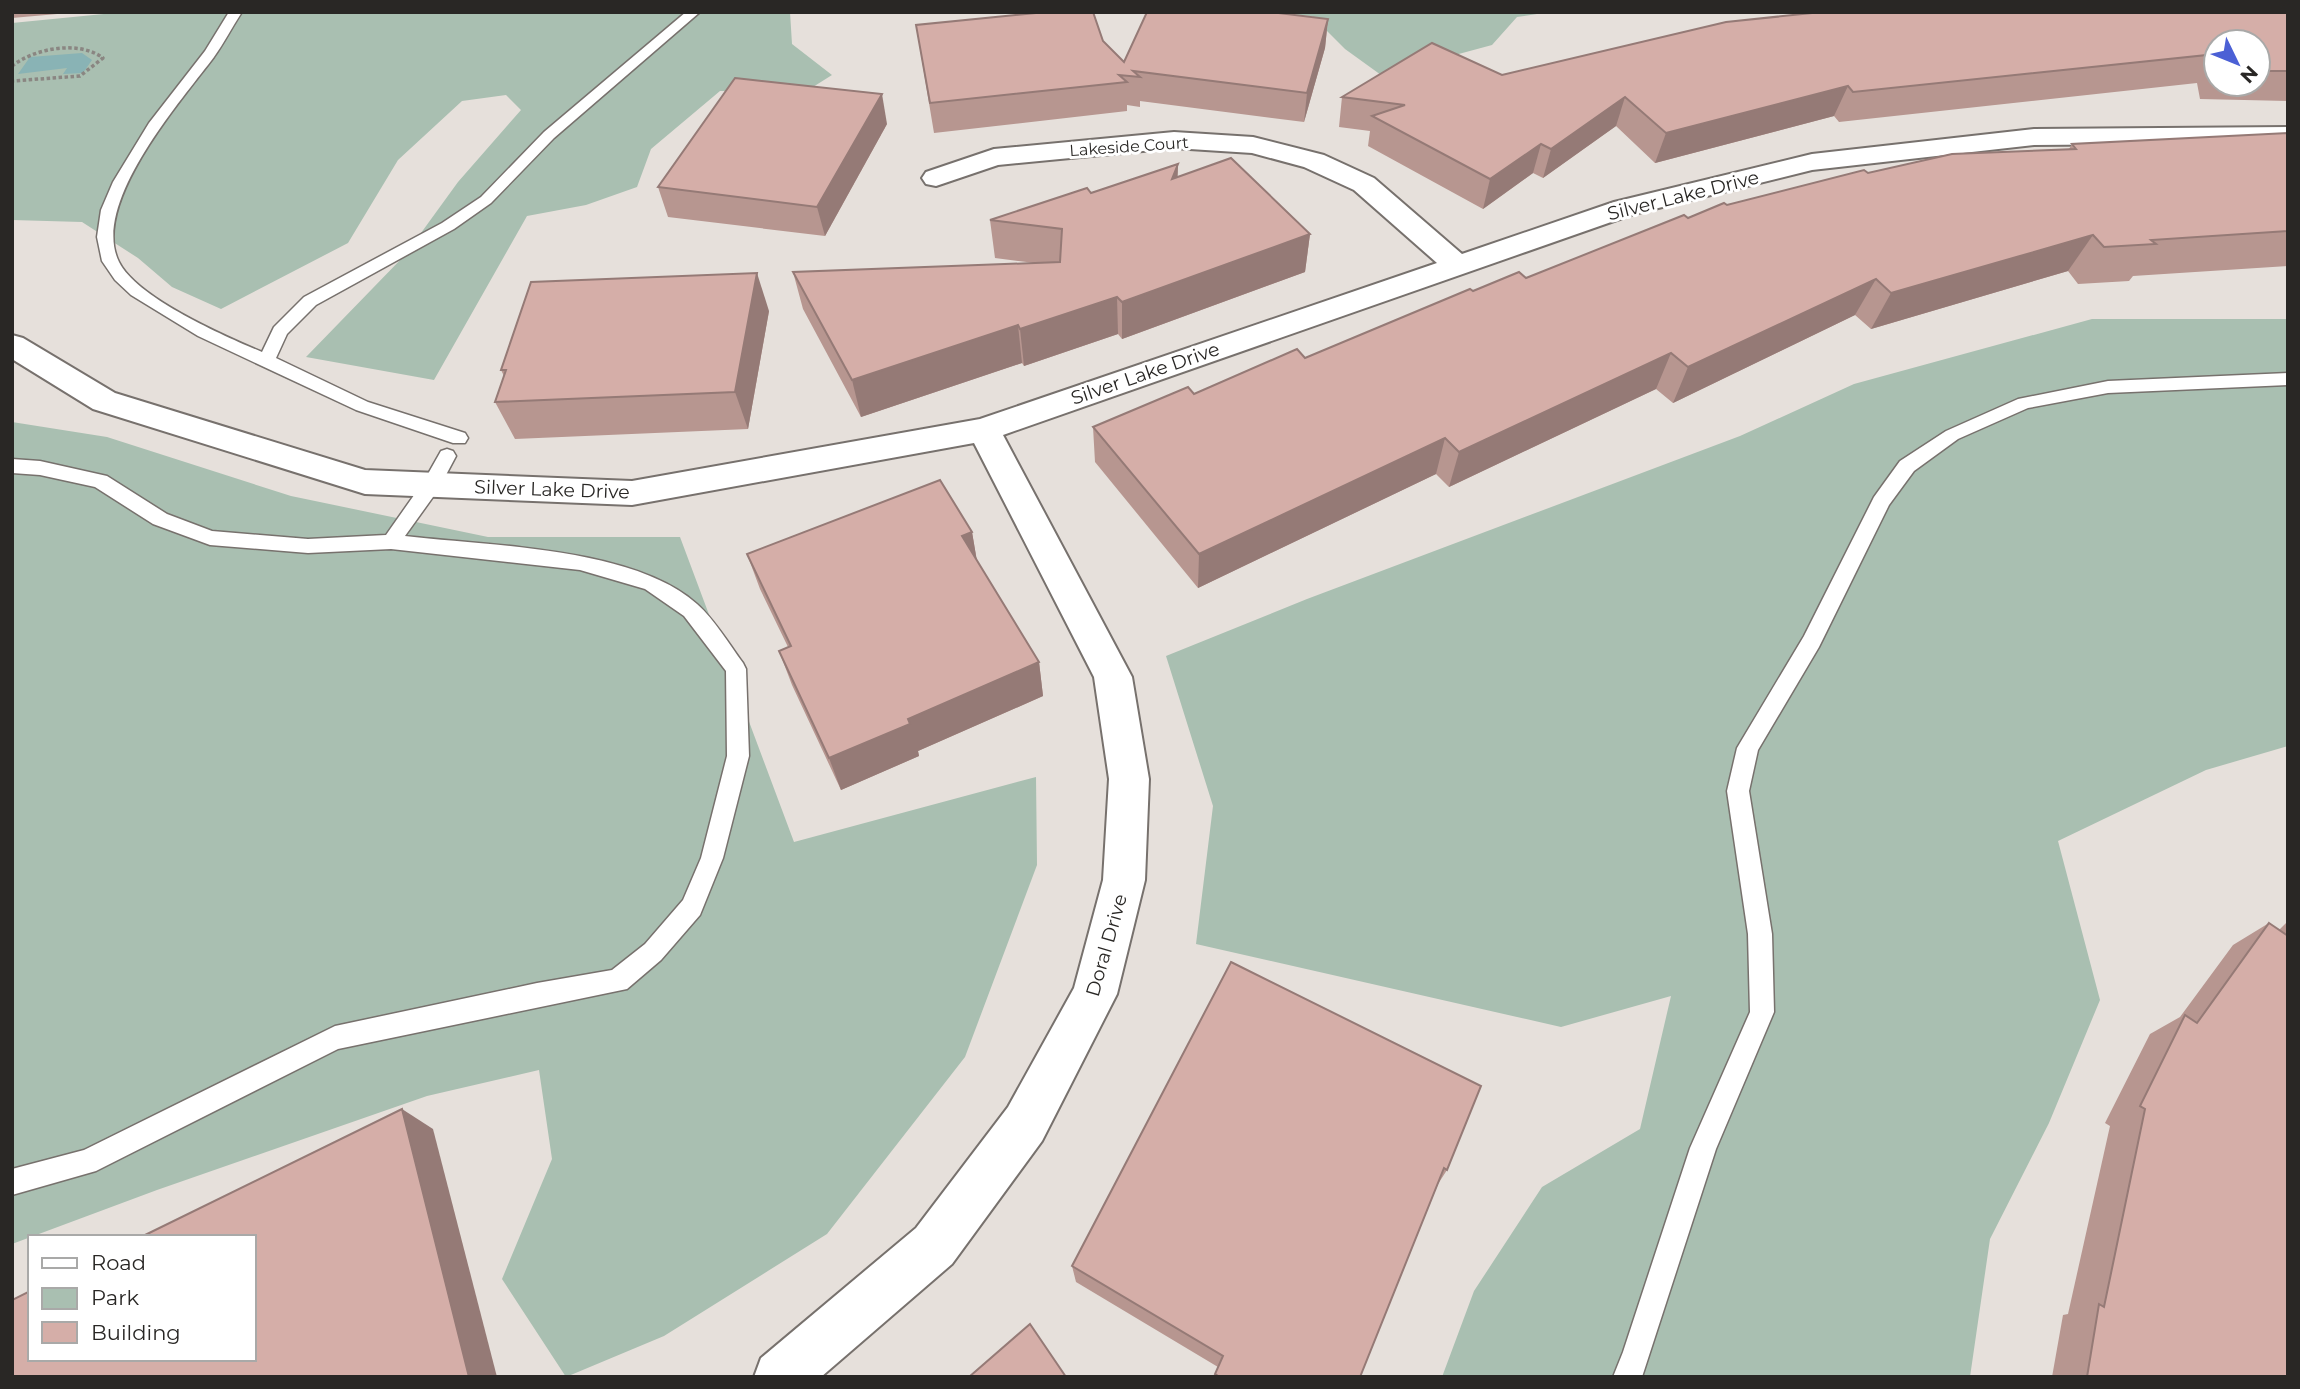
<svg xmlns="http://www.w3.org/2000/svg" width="2300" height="1389" font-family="Montserrat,sans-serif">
<rect width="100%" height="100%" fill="#e6e0db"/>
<g fill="#a9bfb1">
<polygon points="124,12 790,12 792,44 832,75 805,92 720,91 651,149 637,187 586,205 527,216 434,380 306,357 405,255 458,182 521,110 506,95 462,101 398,160 348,243 221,309 172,287 138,258 82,222 12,220 12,23"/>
<polygon points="1227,12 1550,12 1517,17 1492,45 1381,75 1345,49 1312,16"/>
<polygon points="2092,319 2288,319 2288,746 2206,770 2058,841 2100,1000 2049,1123 1990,1239 1970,1377 1442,1377 1474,1291 1542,1187 1640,1129 1671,996 1561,1027 1196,944 1213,806 1166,656 1307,599 1740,436 1854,384"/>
<polygon points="12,422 107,437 291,496 488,537 680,537 794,842 1036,777 1037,865 965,1057 827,1234 664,1336 566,1377 502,1279 552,1159 539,1070 427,1096 157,1190 12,1244"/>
</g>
<polygon fill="#89b3b5" points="82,53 92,60 83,73 63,74 67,68 18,74 30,57"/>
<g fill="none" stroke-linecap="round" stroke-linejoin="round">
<g stroke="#77716d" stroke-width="3">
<g id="lane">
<path d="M 229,12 L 242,12 C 232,27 224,43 214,57 C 181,101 90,204 119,262 C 137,298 224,336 262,352 L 274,327 L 304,297 L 442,223 L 481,197 L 544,132 L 686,12 L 700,12 L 554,138 L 491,203 L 454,229 L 316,305 L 287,334 L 276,358 L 368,402 L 465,433 L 468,438 L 465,443 L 453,443 L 356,410 L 198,336 L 131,295 L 115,280 L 102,261 L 97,237 L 101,210 L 113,182 L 149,123 L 205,51 Z"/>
<polygon points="2288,373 2288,385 2108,393 2028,408 1958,439 1914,471 1889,505 1819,647 1758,750 1749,791 1772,934 1774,1012 1716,1149 1642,1377 1613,1377 1623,1352 1690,1148 1750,1012 1748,934 1727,791 1737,748 1804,636 1874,497 1900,461 1946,431 2018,399 2108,381"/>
<path d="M 447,449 L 453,451 L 456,456 L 438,490 L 405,536 C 489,546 633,547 697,604 C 715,620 729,644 743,663 L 746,669 L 749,756 L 723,858 L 700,915 L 661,960 L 627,989 L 338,1049 L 96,1171 L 12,1195 L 12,1169 L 84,1150 L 335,1026 L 537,983 L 612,970 L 645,944 L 683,900 L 701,858 L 727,756 L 726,671 L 684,616 L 645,589 L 580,570 L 391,549 L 308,553 L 210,545 L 153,524 L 95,487 L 40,475 L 12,473 L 12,459 L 40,461 L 107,476 L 167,514 L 212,531 L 308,539 L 386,535 L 424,481 L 441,451 Z"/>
</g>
</g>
<g stroke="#77716d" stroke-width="4">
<polygon id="street" points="2288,127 2288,143 2034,145 1812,170 1634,214 1003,435 1132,677 1149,779 1145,880 1117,994 1042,1141 952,1264 821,1377 754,1377 761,1358 916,1228 1008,1107 1074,988 1103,880 1109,779 1094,677 974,443 632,505 365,494 93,409 12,359 12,335 23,338 115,393 365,470 632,481 980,419 1437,263 1354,190 1304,167 1252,153 1174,148 998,165 936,186 926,184 922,178 926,172 994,149 1174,132 1253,137 1324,155 1374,178 1462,254 1614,202 1812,154 2034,129"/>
</g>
<path stroke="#8a8682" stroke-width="3.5" stroke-dasharray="3.5 2.5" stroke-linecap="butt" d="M 12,66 C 35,48 79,40 103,58 L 80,76 L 12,81"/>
<use href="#lane" fill="#fff" fill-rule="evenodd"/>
<use href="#street" fill="#fff" fill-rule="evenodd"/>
</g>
<g fill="#b79690" fill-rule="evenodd">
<polygon points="12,12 80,12 12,18"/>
<path d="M 2288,12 L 2288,101 L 2200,99 L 2197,83 L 1839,122 L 1834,116 L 1655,163 L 1616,126 L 1543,178 L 1533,173 L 1483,209 L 1368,146 L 1370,131 L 1339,127 L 1342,97 L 1502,75 ZM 2216,42 L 2258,42 L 2258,84 L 2216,84 Z"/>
<polygon points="1328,19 1325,48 1304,122 1140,101 1140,107 1127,105 1127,111 934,133 916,25 1103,41 1124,62"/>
<polygon points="887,124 825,236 668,217 658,187"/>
<polygon points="2288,133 2288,266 2133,276 2129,281 2078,284 2068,271 1871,329 1855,315 1673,403 1656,389 1449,487 1436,474 1198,588 1095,462 1093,427 1305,358 1473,291 1526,278 1688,218 1727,205 1868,173 2069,149 2072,144"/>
<polygon points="1178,164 1177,177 1310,234 1305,272 1122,339 1118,334 1024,366 1022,363 861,417 803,309 793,272 1035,263 995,258 990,220 1091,193"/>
<polygon points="769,311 748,429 515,439 495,402 504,376 501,370"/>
<polygon points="972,532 977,562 1039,662 1043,696 918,751 919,756 841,790 792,685 779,651 788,647 760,589 747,554"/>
<polygon points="2288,921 2288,1377 2052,1377 2063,1315 2068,1314 2110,1126 2105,1123 2150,1034 2180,1017 2233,945 2269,923 2279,930"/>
<polygon points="1231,962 1447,1170 1438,1184 1360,1377 1214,1377 1218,1367 1076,1282 1072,1266"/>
</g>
<g fill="#957a76">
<polygon points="1328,19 1325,48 1304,122 1307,93"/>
<polygon points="1848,86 1834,116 1655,163 1666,133"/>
<polygon points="882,94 887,124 825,236 817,207"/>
<polygon points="1625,97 1616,126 1543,178 1551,149"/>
<polygon points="1541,144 1533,173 1483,209 1490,179"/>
<polygon points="1178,164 1177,202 1172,179"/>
<polygon points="1310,234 1305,272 1122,339 1122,302"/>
<polygon points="2093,235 2068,271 1871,329 1891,293"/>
<polygon points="757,273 769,311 748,429 735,392"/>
<polygon points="1876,279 1855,315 1673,403 1688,367"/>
<polygon points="1117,297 1118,334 1024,366 1020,329"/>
<polygon points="1018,325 1022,363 861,417 852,380"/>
<polygon points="1671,353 1656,389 1449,487 1459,452"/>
<polygon points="1445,438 1436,474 1198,588 1199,554"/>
<polygon points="972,532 978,567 962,536"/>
<polygon points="1039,662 1043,696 918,751 919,756 841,790 829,758 908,719"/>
<polygon points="402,1109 433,1129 497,1377 469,1377"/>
</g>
<g fill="#d5aea8" stroke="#957a76" stroke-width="2">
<polygon points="1046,12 1093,12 1103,41 1124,62 1147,12 1270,12 1328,19 1307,93 1133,71 1140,77 1119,75 1127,82 930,103 916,25"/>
<polygon points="1822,12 2288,12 2288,71 2258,71 2258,42 2216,42 2216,54 1853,92 1848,86 1666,133 1625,97 1551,149 1541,144 1490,179 1372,116 1405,105 1342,97 1432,43 1502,75 1726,22"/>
<polygon points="735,78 882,94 817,207 658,187"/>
<polygon points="2288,133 2288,231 2151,240 2156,244 2104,247 2093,235 1891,293 1876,279 1688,367 1671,353 1459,452 1445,438 1199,554 1093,427 1188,387 1194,394 1297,349 1305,358 1470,289 1473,291 1519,272 1526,278 1684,215 1688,218 1724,203 1727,205 1864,170 1868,173 1952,154 2076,149 2072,144"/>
<polygon points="1231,158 1310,234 1122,302 1117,297 1020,329 1018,325 852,380 793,272 1060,262 1062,229 990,220 1087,188 1091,193 1178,164 1172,179"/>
<polygon points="757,273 735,392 495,402 506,370 501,370 531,282"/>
<polygon points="940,480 972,532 962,536 1039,662 908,719 910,724 829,758 779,651 791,646 747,554"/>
<polygon points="2269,923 2288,936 2288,1377 2087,1377 2099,1304 2104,1307 2145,1109 2140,1106 2185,1015 2197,1023"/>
<polygon points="1231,962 1481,1086 1447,1170 1444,1168 1360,1377 1220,1377 1215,1374 1223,1356 1072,1266"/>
<polygon points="402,1109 469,1377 12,1377 12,1300 30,1291 30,1359 254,1359 254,1237 141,1237"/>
<polygon points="1030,1324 1066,1377 969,1377"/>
</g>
<g text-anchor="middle" stroke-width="6" stroke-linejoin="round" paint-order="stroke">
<g font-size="16" fill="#292725" stroke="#fff">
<text transform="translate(1129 146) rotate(-4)" y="6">Lakeside Court</text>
</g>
<g font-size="19" fill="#292725" stroke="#fff">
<text transform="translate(1683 195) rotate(-14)" y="7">Silver Lake Drive</text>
<text transform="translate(1145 373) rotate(-19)" y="7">Silver Lake Drive</text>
<text transform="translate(552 489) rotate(2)" y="7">Silver Lake Drive</text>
<text transform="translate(1106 945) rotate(-74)" y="7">Doral Drive</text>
</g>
</g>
<rect width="2300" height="1389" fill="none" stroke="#292725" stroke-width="28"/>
<rect x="28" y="1235" width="228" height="126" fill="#ffffff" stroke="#a9a9a8" stroke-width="2"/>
<rect x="42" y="1258" width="35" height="10" fill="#ffffff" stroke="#a9a9a8" stroke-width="2"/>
<text x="91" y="1270" font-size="21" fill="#292725">Road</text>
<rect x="42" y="1288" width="35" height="21" fill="#a9bfb1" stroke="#a9a9a8" stroke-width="2"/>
<text x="91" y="1305" font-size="21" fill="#292725">Park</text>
<rect x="42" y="1322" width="35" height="21" fill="#d5aea8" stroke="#a9a9a8" stroke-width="2"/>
<text x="91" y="1340" font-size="21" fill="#292725">Building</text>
<g transform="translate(2237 63) rotate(133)"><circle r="33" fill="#ffffff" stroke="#a9a9a8" stroke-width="2"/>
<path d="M0-5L12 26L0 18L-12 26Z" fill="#4b60d5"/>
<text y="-10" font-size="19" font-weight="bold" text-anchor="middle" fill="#292725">N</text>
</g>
</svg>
